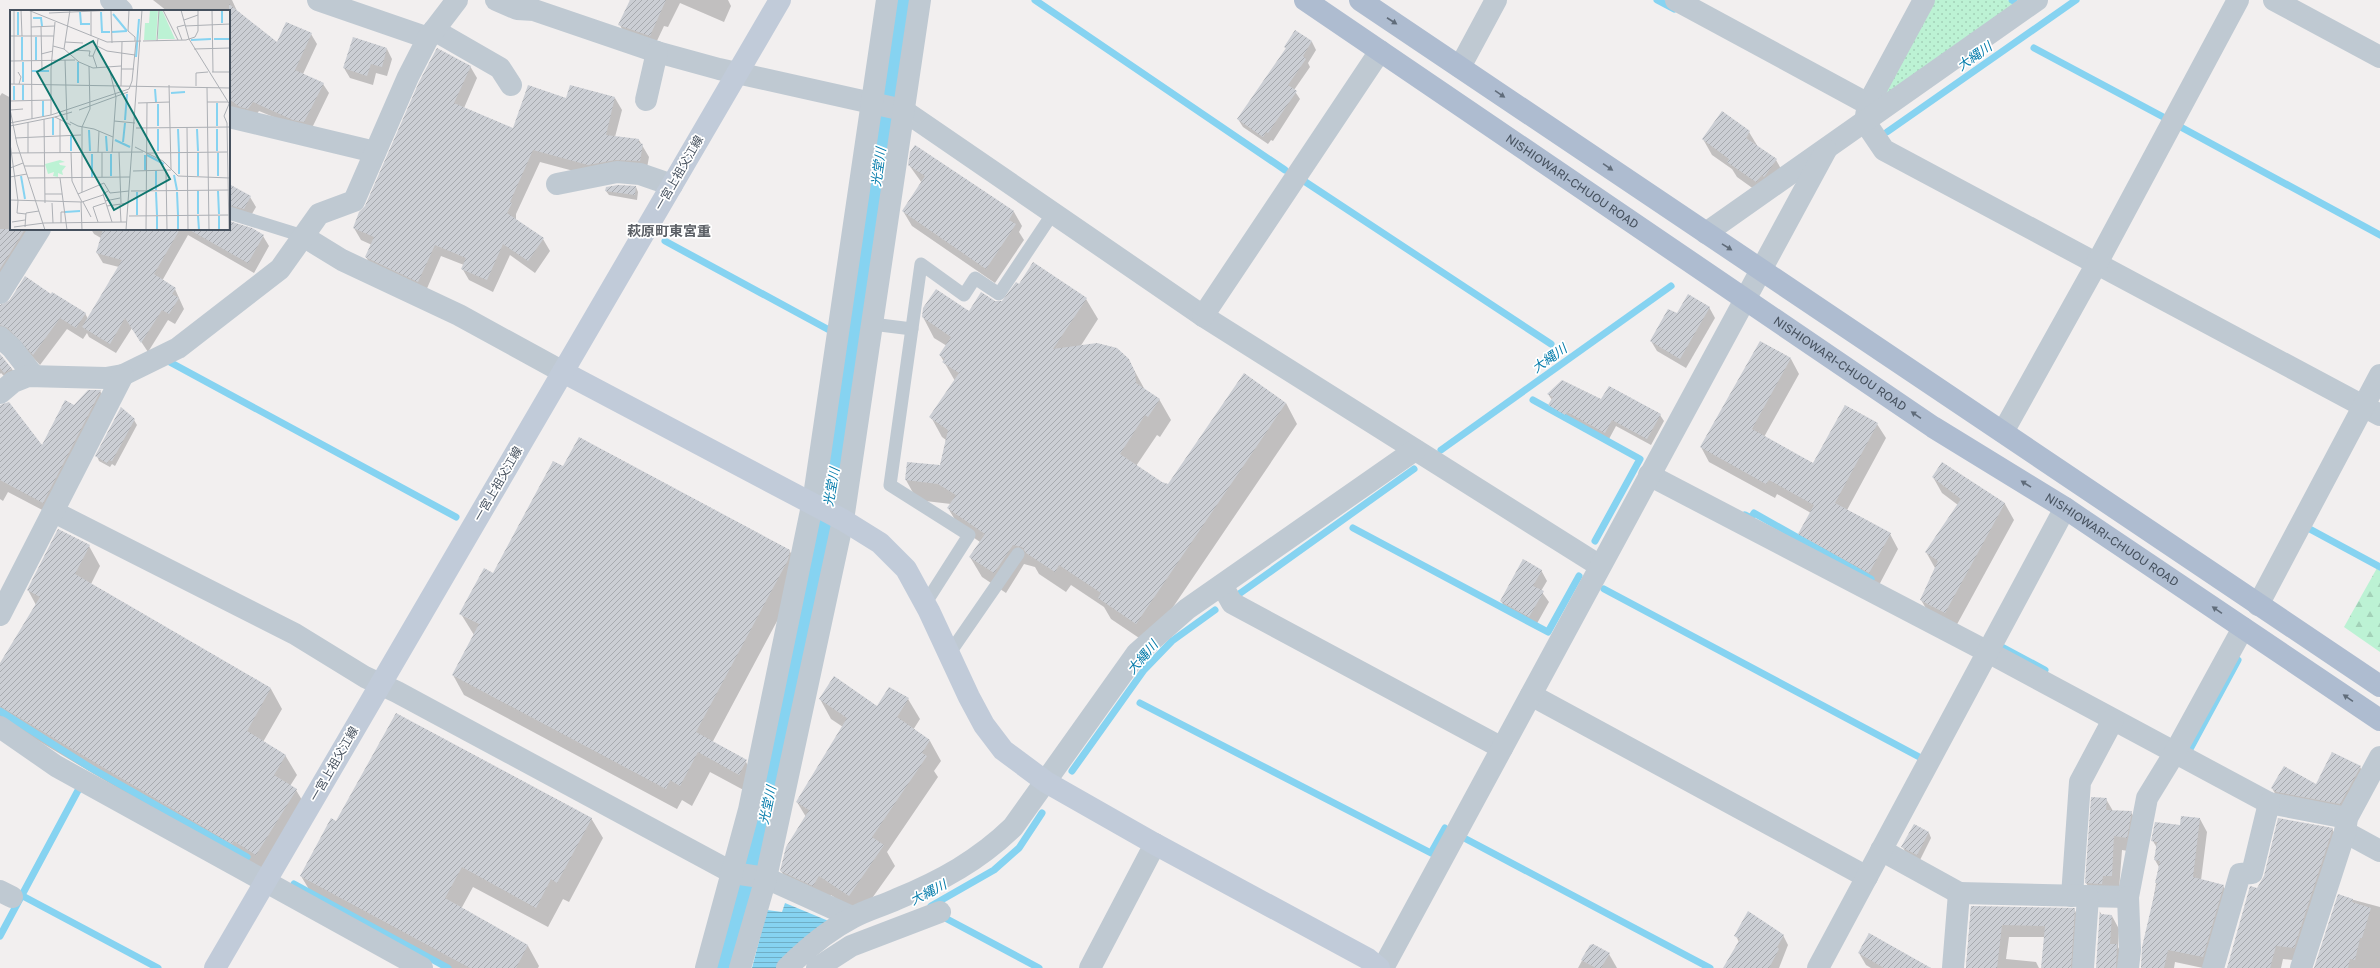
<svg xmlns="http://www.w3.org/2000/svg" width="2380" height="968" font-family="'Golos Text','Noto Sans JP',sans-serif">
<defs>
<pattern id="green-dots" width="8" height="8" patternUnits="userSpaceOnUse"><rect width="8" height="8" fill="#bcf2d4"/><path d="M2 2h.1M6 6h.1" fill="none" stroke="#a3d1b8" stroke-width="1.8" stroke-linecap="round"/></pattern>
<pattern id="forest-firs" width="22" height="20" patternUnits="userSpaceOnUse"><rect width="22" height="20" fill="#bcf2d4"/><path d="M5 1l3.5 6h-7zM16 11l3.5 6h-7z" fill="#a3d1b8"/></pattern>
<pattern id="water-rules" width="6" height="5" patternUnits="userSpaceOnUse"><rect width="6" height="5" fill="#86d3f1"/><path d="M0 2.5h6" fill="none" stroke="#6faec6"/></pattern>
<pattern id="building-hatch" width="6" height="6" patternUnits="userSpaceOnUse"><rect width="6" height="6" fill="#cbced4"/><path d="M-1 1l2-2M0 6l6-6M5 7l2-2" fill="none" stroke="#a7aaaf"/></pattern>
</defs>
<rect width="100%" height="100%" fill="#f2efef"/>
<polygon fill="url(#green-dots)" points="1933,0 2007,0 2018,6 1879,102"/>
<polygon fill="url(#forest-firs)" points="2377,568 2380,570 2380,652 2344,627"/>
<polygon fill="url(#water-rules)" points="785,903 831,922 777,968 752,968 767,910 782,912"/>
<g fill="#0003">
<polygon points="153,0 232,0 237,11 277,43 311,34 317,44 303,74 323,84 329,93 310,132 259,111 254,118 229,110 229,11 167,11"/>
<polygon points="631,0 728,0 731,6 724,22 680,3 668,27 664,26 655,45 625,35 620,25"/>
<polygon points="1295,31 1312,42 1316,50 1308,63 1310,67 1294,90 1300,99 1273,141 1271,140 1268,144 1243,127 1238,119 1287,50 1285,47"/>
<polygon points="387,49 392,59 387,76 376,73 373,85 350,78 344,68"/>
<polygon points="470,66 477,78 464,108 514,130 567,99 615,98 622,110 615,137 639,140 649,157 646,173 596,177 540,162 516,214 516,221 543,239 550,251 535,273 510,255 493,292 469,280 462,268 464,265 441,256 425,293 373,269 366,257 372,245 361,240 354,228"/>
<polygon points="2,93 11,98 11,229 41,229 0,291 0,96"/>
<polygon points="1749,132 1758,147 1776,160 1785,176 1765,197 1737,177 1732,169 1712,155 1703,139"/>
<polygon points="909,165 1014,212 1022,226 1019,232 1024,240 995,283 912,226 903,211 922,183"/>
<polygon points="229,185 250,197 256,207 249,219 229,218"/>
<polygon points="636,187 638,192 637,200 609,195 606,191"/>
<polygon points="229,222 263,236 269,246 254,273 188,235 162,281 175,289 184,309 175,324 168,320 148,352 132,328 116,353 89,337 87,333 83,339 67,329 40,365 16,339 0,339 0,306 6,305 26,278 51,296 85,313 88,319 119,267 103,263 97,253 101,238 94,234 91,229 229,229"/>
<polygon points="1086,299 1098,319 1080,347 1128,359 1145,390 1159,399 1171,420 1160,437 1157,435 1136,466 1161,483 1169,486 1286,403 1297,424 1148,644 1111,619 1104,607 1071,585 1066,592 1039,574 1035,567 1024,564 1006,593 982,577 970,557 980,542 960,528 948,508 951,504 917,500 906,480 940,467 946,440 942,437 931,417 955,381 940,355 947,346 934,338 923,317 969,312 995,302"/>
<polygon points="1709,307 1715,318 1686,368 1657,351 1651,341 1677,314"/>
<polygon points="1761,342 1791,359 1799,374 1764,437 1814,465 1877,424 1886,438 1847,510 1890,534 1898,549 1878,587 1807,549 1799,534 1811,513 1777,494 1775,498 1709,462 1701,447"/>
<polygon points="0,356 12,369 18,380 12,384 1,373 0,374"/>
<polygon points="89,391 100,391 107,402 50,514 8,492 3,501 0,499 0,410 42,447"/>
<polygon points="1548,394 1601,400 1660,415 1664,421 1651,445 1616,426 1609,439 1571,418 1569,421 1553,412 1549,405 1552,400"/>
<polygon points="134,420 137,425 115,466 112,464 110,467 99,461 97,456"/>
<polygon points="1942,463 2005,504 2014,520 1955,628 1930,615 1921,600 1935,568 1926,552 1958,505 1942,493 1933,477"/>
<polygon points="564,468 789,550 801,570 799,580 712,743 746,762 757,782 751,794 710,772 692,806 682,800 677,809 464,695 453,675 474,635 461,614 494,574"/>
<polygon points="89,546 100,566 91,584 271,689 282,709 263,742 285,755 297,775 290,786 296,790 308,810 268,874 243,863 0,718 0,665 36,605 28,590"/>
<polygon points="1541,570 1547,581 1541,591 1549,602 1535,627 1507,612 1501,601"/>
<polygon points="820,699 878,708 908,699 920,719 913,730 930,741 941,761 934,771 938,777 887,852 895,866 860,915 831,895 825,905 793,891 781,871 806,817 797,802 843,727 831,719"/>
<polygon points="2360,767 2365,776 2346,813 2277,797 2272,788 2316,786"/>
<polygon points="2092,798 2106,799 2113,811 2131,812 2139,826 2134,852 2122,850 2119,890 2095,897 2086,883"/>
<polygon points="591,818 603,838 569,902 563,899 548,927 473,887 461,909 528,946 539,966 538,968 445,968 313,896 301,876 336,822"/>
<polygon points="2200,819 2207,832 2201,880 2223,886 2231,898 2203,968 2175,962 2174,968 2141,968 2159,867 2155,860 2157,848 2153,841"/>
<polygon points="1914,825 1929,833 1931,838 1920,860 1905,852 1903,847"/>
<polygon points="2332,829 2340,842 2301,961 2283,959 2281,968 2227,968 2258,889"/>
<polygon points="2339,896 2380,907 2380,968 2315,968"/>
<polygon points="1971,907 2074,909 2081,921 2078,968 2042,968 2045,937 2009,937 2006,959 2036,962 2039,968 1966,968"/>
<polygon points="2100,912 2102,915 2112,916 2119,929 2118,947 2124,958 2124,968 2097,968"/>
<polygon points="1783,935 1788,945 1779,968 1726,968 1739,942 1736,936"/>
<polygon points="1590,946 1609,954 1617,968 1578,968"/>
<polygon points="1859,953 1928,968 1871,968 1866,965"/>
</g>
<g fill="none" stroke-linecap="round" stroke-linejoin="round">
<g stroke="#86d3f1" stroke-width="7">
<polyline points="1035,0 1285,170"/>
<polyline points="1657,0 1674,9"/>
<polyline points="2012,0 2014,1"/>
<polyline points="2034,48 2167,119"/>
<polyline points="2177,125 2380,235"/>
<polyline points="1887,132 2076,0"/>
<polyline points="1304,181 1551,344"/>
<polyline points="665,241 831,331"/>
<polyline points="166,360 456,517"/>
<polyline points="1533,400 1640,459 1595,541"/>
<polyline points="1441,450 1671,286"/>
<polyline points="1745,515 1751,518 1754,513 1871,579"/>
<polyline points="2306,527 2380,567"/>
<polyline points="1353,528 1548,632 1579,576"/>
<polyline points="1604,589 1923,759"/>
<polyline points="1239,594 1414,469"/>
<polyline points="2002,647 2045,670"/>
<polyline points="1140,703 1431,853 1445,828"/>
<polyline points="0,711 91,768 247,857"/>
<polyline points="2190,749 2238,660"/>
<polyline points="1072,771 1144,670 1172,641 1215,610"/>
<polyline points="1466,839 1710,968"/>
<polyline points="294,884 448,968"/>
<polyline points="19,894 158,968"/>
<polyline points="931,906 994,870 1019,848 1042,813"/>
<polyline points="947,919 1039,968"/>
<polyline points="0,936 82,783"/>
</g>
<polyline stroke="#86d3f1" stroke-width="40" points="725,968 755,864 791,682 814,585 833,484 846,400 880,144 902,0"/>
</g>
<g fill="url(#building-hatch)">
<polygon points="630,0 666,0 650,36 618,25"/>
<polygon points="229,4 277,42 286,22 312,33 295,70 324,83 304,122 293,120 253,102 248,109 240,107 229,99"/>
<polygon points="1295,30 1312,41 1303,56 1306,59 1288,85 1297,91 1268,133 1266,132 1263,137 1237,119 1286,48 1284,47"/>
<polygon points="353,37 387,48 382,67 371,64 367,76 343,68"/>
<polygon points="437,48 471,66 454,103 513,128 528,85 566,98 570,85 615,97 606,135 639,139 639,143 643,144 640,161 615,160 588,165 533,150 510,202 512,203 507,213 544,238 528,261 503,244 487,280 461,269 466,258 435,245 418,282 365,257 374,237 353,228 359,212 365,206 419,82"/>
<polygon points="1722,111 1750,131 1746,138 1777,159 1764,177 1762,175 1756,182 1727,162 1729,159 1702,139"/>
<polygon points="915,145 1014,211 1009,220 1016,224 986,269 902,211 925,176 908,165 910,152"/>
<polygon points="229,184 251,196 244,209 229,205"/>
<polygon points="618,185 636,186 635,195 605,191 606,187"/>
<polygon points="229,221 252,228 264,235 248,263 188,229 229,229"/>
<polygon points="0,229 25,229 0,269"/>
<polygon points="103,229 180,229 154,274 176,288 172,294 179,298 169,314 162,310 141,343 125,318 110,344 82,327 122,260 96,253"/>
<polygon points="1033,262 1087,298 1053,349 1097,343 1117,348 1129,359 1135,372 1136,383 1160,399 1148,417 1145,415 1120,454 1162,482 1168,484 1244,373 1286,403 1136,624 1098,598 1101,593 1059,565 1055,572 1026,553 1022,547 1013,545 994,573 969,557 985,534 947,508 956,495 938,484 905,480 907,462 940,465 948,430 929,417 959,373 942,362 945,359 939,355 951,337 922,317 923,308 936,289 969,311 981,292 995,301 1002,301 1016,282 1019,284"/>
<polygon points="25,276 51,294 52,292 86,313 76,328 60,318 33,355 8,328 0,325 0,305 10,300"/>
<polygon points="1688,294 1710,307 1680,359 1650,341 1668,309 1677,313"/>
<polygon points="1760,341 1791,358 1752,429 1813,463 1845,405 1878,423 1835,503 1891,533 1869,573 1798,534 1814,505 1769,480 1766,484 1700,447"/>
<polygon points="0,354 12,369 4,373 0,368"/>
<polygon points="1562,380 1601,399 1609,386 1661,414 1647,439 1612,420 1605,433 1567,412 1565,415 1548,405 1553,397 1547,394"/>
<polygon points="88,390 101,390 43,503 0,480 0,405 9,402 42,445 65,400 74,405"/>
<polygon points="121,407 135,419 112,461 109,460 107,463 95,456"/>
<polygon points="579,437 790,550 788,560 696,732 747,760 739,775 698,752 680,786 670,780 666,789 452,675 479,624 459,614 484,568 493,573 553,461 563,466"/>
<polygon points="1942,462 2005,503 1945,613 1920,600 1938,561 1925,552 1961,499 1932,477"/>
<polygon points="58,529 90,545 75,574 271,688 247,731 286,755 274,775 297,789 256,855 234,841 232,844 0,706 0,663 40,597 27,590"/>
<polygon points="1523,559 1542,570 1533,586 1544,591 1529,617 1500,601"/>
<polygon points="834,676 877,706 889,687 909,698 897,717 930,740 922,753 927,756 872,837 884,845 849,896 819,876 813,886 780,871 786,847 809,810 796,802 847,718 819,699"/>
<polygon points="396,713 592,818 557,883 551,879 536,908 462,867 445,898 528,945 516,968 470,968 300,876 331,818 336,821"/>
<polygon points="2332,752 2361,766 2340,804 2277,792 2271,788 2284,766 2316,784"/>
<polygon points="2091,797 2107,798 2106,810 2132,811 2127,838 2114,836 2112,876 2103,876 2102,884 2085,883"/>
<polygon points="2181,816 2200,818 2193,877 2224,885 2203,957 2168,950 2164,968 2141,968 2142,947 2157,883 2155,883 2160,861 2154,860 2157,842 2151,841 2155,822 2180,825"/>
<polygon points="2278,818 2333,828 2294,948 2276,946 2270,968 2227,968 2250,886 2257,888 2264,876"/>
<polygon points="1914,824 1929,832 1917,855 1901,847"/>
<polygon points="2338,894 2353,899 2352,902 2371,908 2362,938 2360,938 2355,960 2350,959 2348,968 2314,968"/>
<polygon points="1971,906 2075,908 2071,968 2041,968 2045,926 2002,925 1997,968 1966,968"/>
<polygon points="2100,909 2100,914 2112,915 2110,944 2117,944 2116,968 2096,968"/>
<polygon points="1748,911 1784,935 1777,947 1779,949 1769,968 1723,968 1740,939 1734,936"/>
<polygon points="1869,933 1931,968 1884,968 1858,953"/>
<polygon points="1593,944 1610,953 1601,968 1596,968 1581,960 1590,945"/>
</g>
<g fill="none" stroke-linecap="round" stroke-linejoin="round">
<g stroke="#bfc9d2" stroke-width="13">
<polyline points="229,213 303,236"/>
<polyline points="872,324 912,329"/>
<polyline points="925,604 969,535 890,485 921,264 964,295 975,278 999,294 1053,213"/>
<polyline points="949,654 1018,554"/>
</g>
<g stroke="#bfc9d2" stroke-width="22">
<polyline points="111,0 122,11"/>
<polyline points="318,0 428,38"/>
<polyline points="496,0 517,9 534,10 657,52 719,69 903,110 1203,316 1600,566"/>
<polyline points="1676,0 1868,104 1865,122 1884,150 2380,415"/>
<polyline points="2274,0 2380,57"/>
<polyline points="434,30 500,68 511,85"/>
<polyline points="1460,67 1496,0"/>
<polyline points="646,100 657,52"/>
<polyline points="1868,104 1924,0"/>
<polyline points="229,117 375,152"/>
<polyline points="557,184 617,172 640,174 672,185"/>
<polyline points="1706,233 2037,0"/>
<polyline points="303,236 342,260 459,315 563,372"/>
<polyline points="0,293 40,229"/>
<polyline points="1203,316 1380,51"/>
<polyline points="0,337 12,348 34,376"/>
<polyline points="0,393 13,382 28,376 106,378 123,375 178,348 280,269 319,214 354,201 408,77 428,38 457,0"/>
<polyline points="2003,432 2096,265 2238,0"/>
<polyline points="1649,475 1988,652 2269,803 2347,818"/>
<polyline points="54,512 295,634 365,677 397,692 733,873 766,878 852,917"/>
<polyline points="1222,585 1232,603 1502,748"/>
<polyline points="2258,605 2380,375"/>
<polyline points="0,615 123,375"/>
<polyline points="1531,695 1867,877"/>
<polyline points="0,727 56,766 422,968"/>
<polyline points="2345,832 2380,851"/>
<polyline points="1881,850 1959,893"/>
<polyline points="0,891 12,897"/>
<polyline points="2072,896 2080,782 2113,720"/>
<polyline points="706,968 749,810 814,496 887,0"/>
<polyline points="740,968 766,878 843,520 920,0"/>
<path d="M 787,968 C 807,948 827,931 852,918 C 866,910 882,906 897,899 C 941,881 979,860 1013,827 L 1137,653 L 1187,609 L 1415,450"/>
<polyline points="817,968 851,946 940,912"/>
<polyline points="1090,968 1155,844"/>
<polyline points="1383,968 1826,150"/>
<polyline points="1818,968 2065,508"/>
<polyline points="1953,968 1959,893 2128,897 2147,798 2174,754 2243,628"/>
<polyline points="2083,968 2088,897"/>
<polyline points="2128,968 2130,950 2128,897"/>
<polyline points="2213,968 2240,874 2252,873 2269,803"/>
<polyline points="2301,968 2345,832 2347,818 2380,757"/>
</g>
<g stroke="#c1cbd9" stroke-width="22">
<polyline points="563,372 843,520 880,543 906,569 929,611 969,697 984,725 1003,750 1046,782 1155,844 1368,959 1379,968"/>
<polyline points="215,968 780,0"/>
</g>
<g stroke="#aebcd0" stroke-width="22">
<path id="s1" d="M 1305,0 L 1933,427 L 2065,508 L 2380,720"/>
<polyline points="1360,0 2380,686"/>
</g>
</g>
<defs><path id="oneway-solid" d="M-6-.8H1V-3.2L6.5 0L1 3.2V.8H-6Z"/></defs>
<g fill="#606c7a">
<use href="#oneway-solid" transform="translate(1392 21) rotate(33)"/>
<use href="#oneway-solid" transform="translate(1500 94) rotate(34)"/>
<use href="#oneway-solid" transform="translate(1608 167) rotate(34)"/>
<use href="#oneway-solid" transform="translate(1727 247) rotate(32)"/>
<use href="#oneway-solid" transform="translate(1916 415) rotate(-146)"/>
<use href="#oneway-solid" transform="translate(2026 484) rotate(-148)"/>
<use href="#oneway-solid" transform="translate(2217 610) rotate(-146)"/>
<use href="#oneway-solid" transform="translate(2348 698) rotate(-146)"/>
</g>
<g text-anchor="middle" stroke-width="3.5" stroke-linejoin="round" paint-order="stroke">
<g font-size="12" fill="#46515e" stroke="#fff">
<text transform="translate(679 173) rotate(-60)" y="4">一宮上祖父江線</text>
<text dy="4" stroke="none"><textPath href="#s1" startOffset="323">NISHIOWARI-CHUOU ROAD</textPath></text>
<text dy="4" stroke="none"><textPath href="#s1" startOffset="647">NISHIOWARI-CHUOU ROAD</textPath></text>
<text transform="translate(498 484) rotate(-60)" y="4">一宮上祖父江線</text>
<text dy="4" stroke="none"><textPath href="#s1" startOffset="971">NISHIOWARI-CHUOU ROAD</textPath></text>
<text transform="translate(334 764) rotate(-60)" y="4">一宮上祖父江線</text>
</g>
<g font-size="13" font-style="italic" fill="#057cab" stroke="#fff">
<text transform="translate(1974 56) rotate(-35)" y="5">大縄川</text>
<text transform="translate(878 167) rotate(-82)" y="5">光堂川</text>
<text transform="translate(1549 358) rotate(-35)" y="5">大縄川</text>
<text transform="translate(831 487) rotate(-80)" y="5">光堂川</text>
<text transform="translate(1142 657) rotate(-49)" y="5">大縄川</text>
<text transform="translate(767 805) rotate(-78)" y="5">光堂川</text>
<text transform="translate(928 892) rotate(-27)" y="5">大縄川</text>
</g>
<g font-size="14" font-weight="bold" fill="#5b5f65" stroke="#fff">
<text x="669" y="236">萩原町東宮重</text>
</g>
</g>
<g transform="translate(10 10)">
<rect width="220" height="220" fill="#f2efef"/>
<path d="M 149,0 L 152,0 L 165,29 L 148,29 Z" fill="#bcf2d4"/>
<path d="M 50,150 L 55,152 L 49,153 L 50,155 L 56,156 L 52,161 L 53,165 L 48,163 L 48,167 L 43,166 L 44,162 L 38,164 L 35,154 Z" fill="#bcf2d4"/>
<path d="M 140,0 L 148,0 L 146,30 L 134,30 L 135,13 L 139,13 Z" fill="#bcf2d4"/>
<path fill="none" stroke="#86d3f1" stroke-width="2" d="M 212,0 L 212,13M 8,2 L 8,25M 70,2 L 71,14 L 80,14M 91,2 L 92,22 L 100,22M 103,4 L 117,21M 23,8 L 31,8 L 32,16M 102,22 L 117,21M 12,27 L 12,50M 26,27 L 26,50M 204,29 L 220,29M 181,30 L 201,29M 126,47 L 129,9M 13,52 L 13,72M 68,52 L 68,73M 22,61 L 39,61M 13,75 L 13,90M 4,76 L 4,90M 145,79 L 146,92M 161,83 L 175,82M 33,91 L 33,106M 207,93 L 207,116M 148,94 L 148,116M 43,108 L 43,125M 115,110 L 117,84M 148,119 L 148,141M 168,119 L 169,142M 187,119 L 188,141M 207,119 L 207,141M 79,120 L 80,141M 61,126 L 61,141M 96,126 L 97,141M 105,130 L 120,137M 113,132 L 115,113M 169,143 L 169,164M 188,143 L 188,166M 208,143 L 208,166M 82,144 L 82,167M 101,144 L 101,166M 135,145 L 135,160M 137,145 L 154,154M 146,161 L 146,180M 164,165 L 167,180M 11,166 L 15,189M 188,181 L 188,204M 208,181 L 209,204M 127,182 L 127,205M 146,182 L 147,205M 167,182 L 168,205M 55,202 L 70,201M 147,206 L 147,220M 168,206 L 168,220M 188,206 L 189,220M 209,206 L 209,220"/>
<path fill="none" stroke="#adb0b5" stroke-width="1" d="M 4,0 L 4,74M 11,0 L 12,26M 18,0 L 97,32 L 131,31M 119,0 L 118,21 L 125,27 L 125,31M 153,0 L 168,30M 171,0 L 179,29 L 220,95M 202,0 L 203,62M 21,1 L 22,109M 81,1 L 81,26M 101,1 L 102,33M 39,3 L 107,0M 174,10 L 188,5M 45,12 L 41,59 L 41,105 L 119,79 L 122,71 L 126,32M 175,16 L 220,14M 21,17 L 45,16M 31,17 L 32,60M 0,26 L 44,26M 88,29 L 87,36 L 97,41 L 125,45M 172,30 L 167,17 L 175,15M 133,31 L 176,30 L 185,27 L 188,21 L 188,0M 147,31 L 149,0M 55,32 L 73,33M 43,36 L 54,39 L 69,52 L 83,58 L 111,56M 54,39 L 60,0M 184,39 L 220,38M 64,40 L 80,41 L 79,46 L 83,46M 31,44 L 43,41M 55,50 L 57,110M 0,51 L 65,50M 87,58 L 83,46 L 87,36M 99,58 L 106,87 L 102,142M 111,59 L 124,59M 8,62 L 11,67 L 9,74M 202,62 L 220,62M 0,74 L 220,78M 159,75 L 161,159M 111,76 L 112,32M 186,76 L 186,63 L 198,62M 197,77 L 199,220M 0,91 L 41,90M 197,92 L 218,92M 128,93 L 160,92M 0,99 L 7,134 L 35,220M 0,100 L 13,99M 69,100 L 118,82M 45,107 L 62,102M 34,109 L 35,193M 50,109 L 50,143M 104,111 L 125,113M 18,112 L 18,143M 60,112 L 68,116 L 84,119 L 103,127M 0,113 L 41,105M 0,116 L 45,107 L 61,115M 177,117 L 178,220M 126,118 L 220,117M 5,128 L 71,125M 0,133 L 8,191 L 7,203 L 16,204M 125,137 L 153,151 L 168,166 L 220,168M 61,142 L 62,171 L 68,184M 88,142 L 89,121M 92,142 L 92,167M 109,142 L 111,193M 0,143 L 133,142M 137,143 L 217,142M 14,156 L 35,156M 0,158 L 13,153M 123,161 L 161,160M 156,161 L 157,220M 0,167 L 17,164M 18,168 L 120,167M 50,168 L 57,220M 218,168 L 217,113 L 214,106 L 219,94M 218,168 L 219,220M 98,181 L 93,184 L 102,212M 121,181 L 220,180M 72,182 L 72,117 L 80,99 L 79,56M 35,184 L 52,184M 0,190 L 72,192 L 93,185M 95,191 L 110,188M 71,192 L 72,220M 72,192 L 68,184 L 94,173 L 100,183 L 119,181M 73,192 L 81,207M 42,193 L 43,213M 110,194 L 111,212M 97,196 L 118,193M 119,206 L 220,205M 2,212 L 15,210M 88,212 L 83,197 L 95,193M 51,213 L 51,202 L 55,202M 4,217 L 34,213 L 116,212M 15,217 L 16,203 L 29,201M 116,220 L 132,0M 136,220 L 137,93"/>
<path fill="#0f766e" fill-opacity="0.15" stroke="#0f766e" stroke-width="2" d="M 83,31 L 160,169 L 104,200 L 27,62 Z"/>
<rect width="220" height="220" fill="none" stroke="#46515e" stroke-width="2"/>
</g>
</svg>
